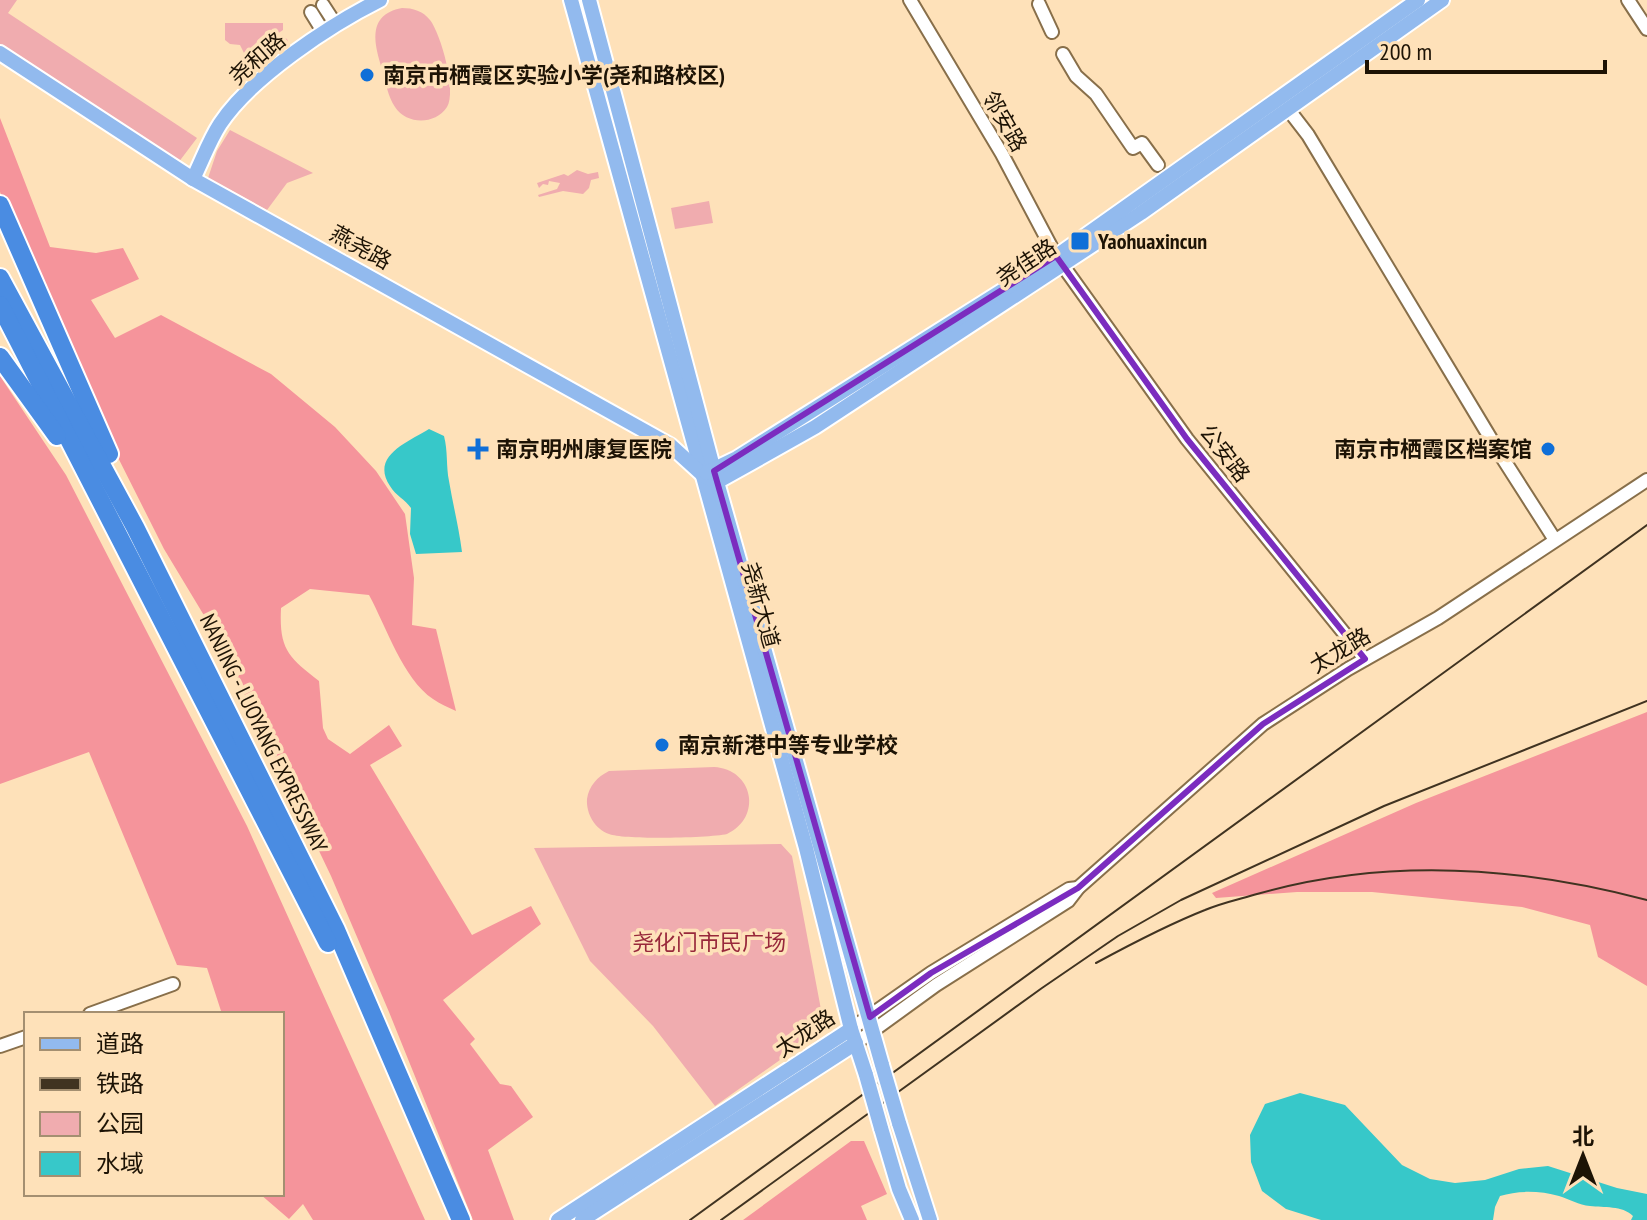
<svg xmlns="http://www.w3.org/2000/svg" width="1647" height="1220" font-family="'PT Sans Narrow','Noto Sans SC',sans-serif">
<rect width="100%" height="100%" fill="#fee1b9"/>
<g fill="#f0acaf">
<polygon points="0,0 17,0 8,13 197,138 178,163 0,45"/>
<path d="M 402,8 C 413,8 423,11 430,20 C 441,34 457,92 447,107 C 435,125 407,125 395,107 C 388,97 386,83 383,72 C 375,46 365,15 402,8 Z"/>
<polygon points="225,23 283,23 283,30 277,34 287,39 289,44 256,71 251,67 240,45 230,44 225,40"/>
<polygon points="230,130 313,173 287,183 267,210 208,178 217,151"/>
<polygon points="577,170 588,174 598,172 599,178 591,180 589,188 583,194 563,191 539,197 538,195 557,189 560,183 549,181 548,185 543,184 539,188 537,183 564,174 568,176"/>
<polygon points="709,201 713,223 675,229 671,208"/>
<path d="M 714,767 C 753,769 763,817 727,834 C 710,838 624,840 609,834 C 595,829 586,814 587,799 C 589,786 597,777 609,771 Z"/>
<polygon points="781,844 792,856 823,1020 818,1033 715,1106 653,1026 590,961 534,848"/>
</g>
<g fill="#f5949b">
<path d="M 0,118 L 50,247 L 96,253 L 123,248 L 139,279 L 91,300 L 115,338 L 161,315 L 271,374 L 335,427 L 376,471 L 405,514 L 414,578 L 412,625 L 436,629 L 456,711 C 448,707 440,704 433,699 C 403,679 386,626 369,595 L 310,589 L 281,608 C 279,649 288,657 319,681 L 323,728 L 328,739 L 350,754 L 389,725 L 402,746 L 370,765 L 472,935 L 531,906 L 541,924 L 443,1000 L 475,1039 L 470,1044 L 500,1084 L 511,1086 L 533,1117 L 488,1150 L 514,1220 L 473,1220 L 389,1012 L 331,876 L 217,637 L 164,549 L 81,384 L 0,192 Z"/>
<polygon points="0,376 66,475 247,826 425,1220 313,1220 303,1204 289,1219 260,1194 282,1194 282,1014 222,1014 207,968 177,965 89,752 0,784"/>
<polygon points="1647,712 1647,986 1598,957 1590,925 1522,907 1372,892 1297,892 1216,898 1212,893 1416,803"/>
<polygon points="851,1141 864,1141 887,1194 861,1206 867,1220 743,1220"/>
</g>
<g fill="#37c8c9">
<path d="M 429,429 L 444,436 C 448,451 446,466 449,481 C 453,505 459,528 462,552 L 416,554 L 410,534 L 411,508 C 405,499 396,496 390,486 C 370,456 408,442 429,429 Z"/>
<path d="M 1300,1093 L 1345,1105 L 1402,1165 L 1430,1179 L 1455,1183 L 1485,1180 L 1519,1169 L 1548,1166 L 1617,1188 L 1647,1194 L 1647,1220 L 1631,1220 L 1633,1216 C 1622,1205 1604,1208 1590,1206 C 1579,1205 1569,1199 1559,1196 C 1541,1191 1518,1190 1500,1196 L 1495,1207 L 1493,1220 L 1321,1220 L 1286,1209 L 1262,1191 L 1251,1162 L 1250,1135 L 1265,1104 Z"/>
</g>
<g fill="none" stroke-linecap="round" stroke-linejoin="round">
<g stroke="#886f4a" stroke-width="16">
<g id="minor">
<polyline points="910,0 1002,154 1056,256 1187,439 1365,659"/>
<polyline points="1628,0 1647,29"/>
<polyline points="1039,4 1052,32"/>
<polyline points="323,5 336,25"/>
<polyline points="311,12 324,33"/>
<polyline points="1063,54 1076,76 1096,94 1133,148 1142,143 1158,165"/>
<polyline points="1288,109 1308,135 1500,454 1555,540"/>
<polyline points="90,1014 173,984"/>
<polyline points="851,1029 931,973 1069,889 1078,888"/>
<polyline points="856,1043 936,985 1068,901 1078,888 1263,724 1348,669 1438,618 1647,480"/>
<polyline points="0,1046 26,1037"/>
</g>
</g>
<g stroke="#fff" stroke-width="18">
<g id="major">
<polyline points="571,0 806,848 851,1029 866,1075"/>
<polyline points="589,0 717,482 882,1065"/>
<polyline points="0,53 193,179 670,445 703,475 717,482 815,427 1141,213 1442,0"/>
<path d="M 193,179 C 202,161 209,141 220,124 C 251,77 330,25 380,0"/>
<polyline points="706,473 737,458 1051,260 1418,0"/>
<polyline points="899,1123 930,1220"/>
<polyline points="881,1128 899,1189 912,1220"/>
<polyline points="558,1220 851,1029"/>
<polyline points="582,1220 856,1043"/>
</g>
</g>
<g stroke="#fff" stroke-width="22">
<g id="highway">
<polyline points="0,205 109,454"/>
<polyline points="0,278 135,527 336,930 461,1220"/>
<polyline points="0,305 328,943"/>
<polyline points="0,357 57,436"/>
</g>
</g>
<use href="#minor" stroke="#fff" stroke-width="12"/>
<use href="#major" stroke="#92baee" stroke-width="14"/>
<use href="#highway" stroke="#4a8ce2" stroke-width="18"/>
<g stroke="#403321" stroke-width="2">
<path d="M 1096,963 C 1131,944 1167,925 1205,910 C 1221,903 1240,899 1257,894 C 1386,857 1518,866 1647,900"/>
<polyline points="690,1220 1647,525"/>
<polyline points="721,1220 1042,988 1118,936 1181,900 1384,806 1647,701"/>
</g>
<g stroke="#fff" stroke-width="18" stroke-linecap="butt">
<g id="major-bridge">
<polyline points="882,1065 899,1123"/>
<polyline points="866,1075 881,1128"/>
</g>
</g>
<use href="#major-bridge" stroke="#92baee" stroke-width="14"/>
</g>
<path fill="none" stroke="#7b2cbf" stroke-width="6" stroke-linejoin="round" d="M 1056,256 L 1187,439 L 1365,659 L 1263,724 L 1078,888 L 931,973 L 870,1017 L 714,471 Z"/>
<g fill="#0f6fd8" stroke="#fee1b9" stroke-width="3">
<circle cx="367" cy="75" r="8"/>
<rect x="1070" y="231" width="20" height="20" rx="4"/>
<path d="M474 437h8v8h8v8h-8v8h-8v-8h-8v-8h8z"/>
<circle cx="1548" cy="449" r="8"/>
<circle cx="662" cy="745" r="8"/>
</g>
<g text-anchor="middle" stroke-width="7" stroke-linejoin="round" paint-order="stroke">
<g font-size="22" fill="#1d1305" stroke="#fee1b9">
<text transform="translate(257 58) rotate(-41)" y="8">尧和路</text>
<text transform="translate(1005 121) rotate(60)" y="8">邻安路</text>
<text transform="translate(361 247) rotate(29)" y="8">燕尧路</text>
<text transform="translate(1026 262) rotate(-33)" y="8">尧佳路</text>
<text transform="translate(1225 453) rotate(52)" y="8">公安路</text>
<text transform="translate(761 605) rotate(75)" y="8">尧新大道</text>
<text transform="translate(1340 650) rotate(-31)" y="8">太龙路</text>
<text transform="translate(264 733) rotate(64)" y="8">NANJING - LUOYANG EXPRESSWAY</text>
<text transform="translate(805 1033) rotate(-34)" y="8">太龙路</text>
</g>
<g font-size="22" font-weight="bold" fill="#1d1305" stroke="#fee1b9" text-anchor="start">
<text x="383" y="83">南京市栖霞区实验小学(尧和路校区)</text>
<text x="1098" y="249">Yaohuaxincun</text>
<text x="496" y="457">南京明州康复医院</text>
<text x="1532" y="457" text-anchor="end">南京市栖霞区档案馆</text>
<text x="678" y="753">南京新港中等专业学校</text>
</g>
<g font-size="22" fill="#98283b" stroke="#fee1b9">
<text x="709" y="950">尧化门市民广场</text>
</g>
</g>
<rect x="24" y="1012" width="260" height="184" fill="#fee1b9" stroke="#a48f71" stroke-width="2"/>
<rect x="40" y="1038" width="40" height="12" fill="#92baee" stroke="#a48f71" stroke-width="2"/>
<text x="96" y="1052" font-size="24" fill="#1d1305">道路</text>
<rect x="40" y="1078" width="40" height="12" fill="#403321" stroke="#a48f71" stroke-width="2"/>
<text x="96" y="1092" font-size="24" fill="#1d1305">铁路</text>
<rect x="40" y="1112" width="40" height="24" fill="#f0acaf" stroke="#a48f71" stroke-width="2"/>
<text x="96" y="1132" font-size="24" fill="#1d1305">公园</text>
<rect x="40" y="1152" width="40" height="24" fill="#37c8c9" stroke="#a48f71" stroke-width="2"/>
<text x="96" y="1172" font-size="24" fill="#1d1305">水域</text>
<g transform="translate(1583 1156)" stroke="#fee1b9" stroke-width="6" paint-order="stroke">
<path d="M0-6L14 30L0 20L-14 30Z" fill="#1d1305"/>
<text y="-12" font-size="22" font-weight="bold" text-anchor="middle" fill="#1d1305">北</text>
</g>
<path d="M1367 60v12h238v-12" fill="none" stroke="#1d1305" stroke-width="4"/>
<text x="1379" y="60" font-size="24" fill="#1d1305" stroke="#fee1b9" stroke-width="6" paint-order="stroke">200 m</text>
</svg>
